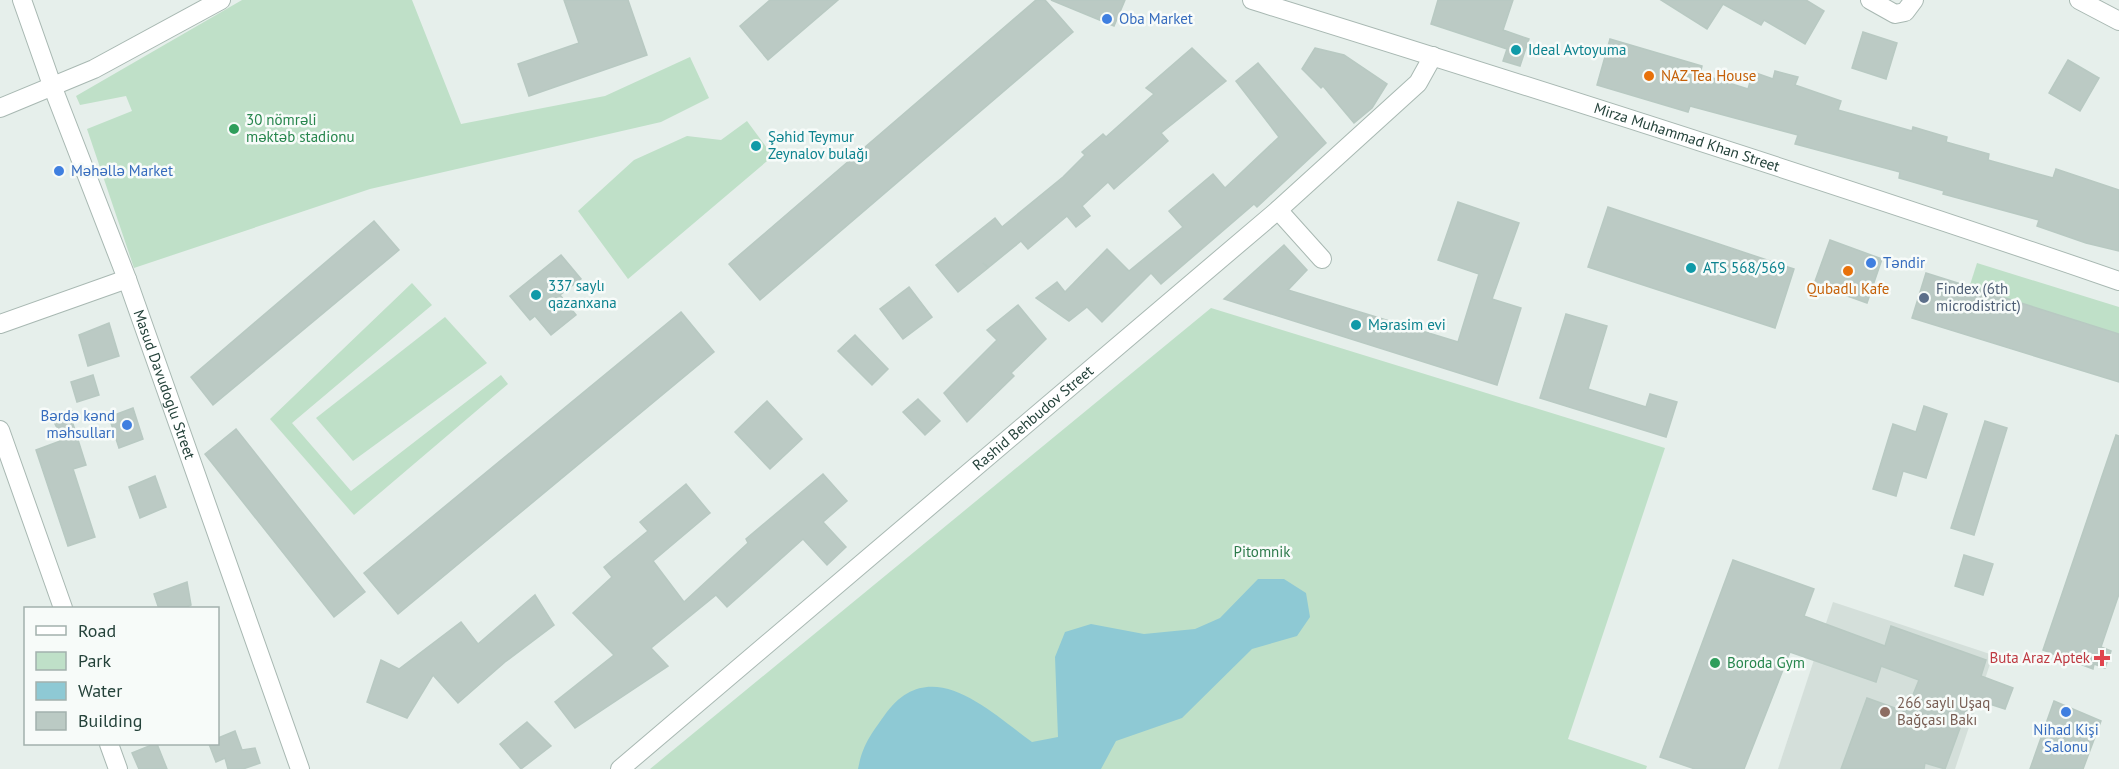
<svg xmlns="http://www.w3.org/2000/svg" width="2119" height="769" font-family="'PT Sans',sans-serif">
<rect width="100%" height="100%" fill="#e6efeb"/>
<polygon fill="#d4dfda" points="1833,602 1993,655 1955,769 1778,769"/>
<g fill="#bfe0c8">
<polygon points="242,0 412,0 461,124 605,96 690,57 709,98 661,122 370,189 134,268 87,129 132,111 126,96 80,105 76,96"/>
<polygon points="747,121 773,156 628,279 578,211 634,160 687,136 721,140"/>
<polygon points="1977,263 2119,307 2119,334 1969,288"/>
<polygon points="412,283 432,305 292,423 351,491 501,375 508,384 354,515 270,419"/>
<polygon points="1211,308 1665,448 1568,739 1647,766 1646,769 650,769"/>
<polygon points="445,317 487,363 353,461 316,418"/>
</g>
<path fill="#8ec9d4" d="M 1258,579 L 1284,579 L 1306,593 L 1310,617 L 1297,636 L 1252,649 L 1182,718 L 1116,741 L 1101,769 L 858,769 C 863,744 870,736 884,716 C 929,651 988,710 1032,742 L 1058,737 L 1055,657 L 1065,632 L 1091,624 L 1144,634 L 1195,629 L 1220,618 Z"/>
<g fill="#bbcac4" stroke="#b8c9c2" stroke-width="1.5">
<polygon points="564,0 628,0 647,55 529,96 518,64 579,43"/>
<polygon points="770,0 838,0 768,60 740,26"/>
<polygon points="1036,0 1045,0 1073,32 760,300 729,264"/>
<polygon points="1051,0 1125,0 1114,26"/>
<polygon points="1438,0 1513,0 1503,30 1529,39 1520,66 1503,61 1507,49 1431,24"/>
<polygon points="1661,0 1806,0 1824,11 1805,44 1764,20 1761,25 1723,4 1707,29"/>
<polygon points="1863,32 1897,43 1886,79 1852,68"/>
<polygon points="1610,39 1702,66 1700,74 1748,89 1753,72 1773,79 1775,71 1798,77 1795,85 1841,101 1838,110 1912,131 1913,127 1947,137 1946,142 1989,154 1988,160 2053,178 2056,169 2119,190 2119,251 2086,243 2037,226 2039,220 1943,194 1944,191 1899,178 1900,172 1795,144 1798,135 1690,106 1688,112 1597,85"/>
<polygon points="1192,48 1226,81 1161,133 1168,141 1114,189 1108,182 1082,206 1090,216 1076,227 1067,216 1028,249 1021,241 989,267 983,263 988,268 958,292 936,265 995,218 1002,227 1063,177 1085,155 1082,152 1103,134 1106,137 1154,94 1146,88"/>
<polygon points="1315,48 1344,55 1387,84 1372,108 1354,123 1323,86 1321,88 1302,69"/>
<polygon points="2068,60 2099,78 2080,111 2049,93"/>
<polygon points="1258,63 1326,143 1257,207 1254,204 1161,284 1151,273 1102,322 1087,307 1069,321 1036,298 1057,282 1065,292 1107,249 1129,271 1183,227 1169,211 1213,174 1225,188 1279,137 1236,81"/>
<polygon points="1458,202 1519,223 1492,299 1521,308 1497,385 1224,299 1284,245 1307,270 1288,290 1458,342 1479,274 1438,260"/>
<polygon points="1608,207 1794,269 1775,328 1588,267"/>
<polygon points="374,221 399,250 213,405 191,377"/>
<polygon points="1830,240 1882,259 1867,303 1814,284"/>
<polygon points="561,255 581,279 560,295 576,315 551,335 535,316 530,320 510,296"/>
<polygon points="1926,273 2119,334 2119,382 1912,318"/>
<polygon points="909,287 932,317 903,339 880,309"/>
<polygon points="1018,305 1046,339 1011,373 1014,376 967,422 944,393 997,340 987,330"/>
<polygon points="681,312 714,352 398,614 364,573"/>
<polygon points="1566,314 1607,326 1588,389 1646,407 1650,394 1677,402 1666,437 1540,398"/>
<polygon points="109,323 119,356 88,366 79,335"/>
<polygon points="855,335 888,369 872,385 838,351"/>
<polygon points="93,375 99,395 77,402 71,382"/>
<polygon points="918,399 940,421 925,435 903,412"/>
<polygon points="767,401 802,439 770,469 735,432"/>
<polygon points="1924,406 1947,414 1926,478 1903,471 1896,496 1873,489 1893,424 1916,432"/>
<polygon points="133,408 143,439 119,448 109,417"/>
<polygon points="72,411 73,424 86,465 73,469 95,537 68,546 36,450 63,440 52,418"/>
<polygon points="1985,421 2007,428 1974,535 1951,528"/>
<polygon points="236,429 365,592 334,617 205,454"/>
<polygon points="2116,435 2119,436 2119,594 2101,647 2111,651 2105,668 2094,664 2093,669 2043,650"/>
<polygon points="823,474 847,501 823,522 846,547 827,565 803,539 727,607 716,595 651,648 668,666 575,728 555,702 614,655 573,613 612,577 604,567 648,531 640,522 686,484 710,513 653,561 684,602 748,543 746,539"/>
<polygon points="155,476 166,507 140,518 129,487"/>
<polygon points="1964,555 1993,564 1983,595 1955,586"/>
<polygon points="1733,560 1814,589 1804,616 1885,646 1891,626 1986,660 1981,676 2013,688 2005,709 1971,698 1945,769 1925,763 1924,769 1841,769 1867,698 1906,712 1919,680 1881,666 1876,682 1790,652 1744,769 1695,769 1660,757"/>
<polygon points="187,582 191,605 183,609 159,609 154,594"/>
<polygon points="535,595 554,625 505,662 458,703 433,675 407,718 367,702 381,660 399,669 461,622 478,644"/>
<polygon points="2054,701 2101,721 2083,769 2030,769"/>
<polygon points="527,722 551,746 521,769 500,744"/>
<polygon points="235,731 242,750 255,748 260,763 243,769 228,769 225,758 216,762 209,744 218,744 218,738"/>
<polygon points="154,744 157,744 167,769 139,769 132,753"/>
</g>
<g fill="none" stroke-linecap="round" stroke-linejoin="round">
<g stroke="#a8b8b2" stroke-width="20">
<g id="minor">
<path id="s1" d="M 22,0 L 53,88 L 127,279 L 300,769"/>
<path id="s2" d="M 1252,0 C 1542,90 1832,182 2119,281"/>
<polyline points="1870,0 1895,14 1905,12 1914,0"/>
<polyline points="2079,0 2119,21"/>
<polyline points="0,108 94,69 221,0"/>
<polyline points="1278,210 1322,259"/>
<polyline points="0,324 127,279"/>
<polyline points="0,430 63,608"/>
<polyline points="109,744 118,769"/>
<path id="s3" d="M 620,769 L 1278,210 L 1418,83 L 1433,56"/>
</g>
</g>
<use href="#minor" stroke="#fff" stroke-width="18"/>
</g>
<g fill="#3f7fe0" stroke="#f7fbf9" stroke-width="2">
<circle cx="1107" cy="19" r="6"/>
<circle cx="59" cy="171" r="6"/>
<circle cx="1871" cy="263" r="6"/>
<circle cx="127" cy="425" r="6"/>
<circle cx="2066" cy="712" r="6"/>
</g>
<g fill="#0f9aa8" stroke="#f7fbf9" stroke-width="2">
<circle cx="1516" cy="50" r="6"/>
<circle cx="756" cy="146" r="6"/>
<circle cx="1691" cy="268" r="6"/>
<circle cx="536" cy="295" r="6"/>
<circle cx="1356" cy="325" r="6"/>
</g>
<g fill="#e8710a" stroke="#f7fbf9" stroke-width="2">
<circle cx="1649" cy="76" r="6"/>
<circle cx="1848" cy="271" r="6"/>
</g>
<g fill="#2e9e5b" stroke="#f7fbf9" stroke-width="2">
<circle cx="234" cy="129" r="6"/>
<circle cx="1715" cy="663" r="6"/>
</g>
<circle fill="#5c6f8a" stroke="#f7fbf9" stroke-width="2" cx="1924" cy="298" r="6"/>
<path fill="#e0444e" stroke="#f7fbf9" stroke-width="2" d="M2099 649h6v6h6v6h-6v6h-6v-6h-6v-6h6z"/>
<circle fill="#8d6e63" stroke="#f7fbf9" stroke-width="2" cx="1885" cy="712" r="6"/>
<g text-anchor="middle" stroke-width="5" stroke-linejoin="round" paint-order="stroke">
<g font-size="15" fill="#366cbe" stroke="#f7fbf9" text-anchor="start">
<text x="1119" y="24">Oba Market</text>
<text x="71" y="176">Məhəllə Market</text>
<text x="1883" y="268">Təndir</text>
<text x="115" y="421" text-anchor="end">Bərdə kənd<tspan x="115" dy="17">məhsulları</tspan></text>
<text x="2066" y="735" text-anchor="middle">Nihad Kişi<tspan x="2066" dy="17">Salonu</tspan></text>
</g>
<g font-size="15" fill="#0d838f" stroke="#f7fbf9" text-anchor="start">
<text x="1528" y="55">Ideal Avtoyuma</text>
<text x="768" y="142">Şəhid Teymur<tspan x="768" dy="17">Zeynalov bulağı</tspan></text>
<text x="1703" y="273">ATS 568/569</text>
<text x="548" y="291">337 saylı<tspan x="548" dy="17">qazanxana</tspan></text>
<text x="1368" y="330">Mərasim evi</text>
</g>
<g font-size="15" fill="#c56008" stroke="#f7fbf9" text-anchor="start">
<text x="1661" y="81">NAZ Tea House</text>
<text x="1848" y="294" text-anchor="middle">Qubadlı Kafe</text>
</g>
<g font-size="15" fill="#27864d" stroke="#f7fbf9" text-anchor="start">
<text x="246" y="125">30 nömrəli<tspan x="246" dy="17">məktəb stadionu</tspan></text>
<text x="1727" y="668">Boroda Gym</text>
</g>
<g font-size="15" fill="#24423a" stroke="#f7fbf9">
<text dy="5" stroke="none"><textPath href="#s2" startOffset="456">Mirza Muhammad Khan Street</textPath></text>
<text dy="5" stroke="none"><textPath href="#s1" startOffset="410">Masud Davudoglu Street</textPath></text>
<text dy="5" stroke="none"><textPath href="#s3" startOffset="542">Rashid Behbudov Street</textPath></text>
</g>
<g font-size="15" fill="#4e5e75" stroke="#f7fbf9" text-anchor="start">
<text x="1936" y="294">Findex (6th<tspan x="1936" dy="17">microdistrict)</tspan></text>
</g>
<g font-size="15" fill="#2d7a4b" stroke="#f7fbf9">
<text x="1262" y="557">Pitomnik</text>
</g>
<g font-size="15" fill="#be3a42" stroke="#f7fbf9" text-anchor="end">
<text x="2090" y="663">Buta Araz Aptek</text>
</g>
<g font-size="15" fill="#785e54" stroke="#f7fbf9" text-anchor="start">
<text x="1897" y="708">266 saylı Uşaq<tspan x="1897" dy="17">Bağçası Bakı</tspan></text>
</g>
</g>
<rect x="24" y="607" width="195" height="138" fill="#f7fbf9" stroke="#a3b1ad" stroke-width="1.5"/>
<rect x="36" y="626" width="30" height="9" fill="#ffffff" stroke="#a3b1ad" stroke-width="1.5"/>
<text x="78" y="637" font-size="18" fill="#24423a">Road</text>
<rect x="36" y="652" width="30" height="18" fill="#bfe0c8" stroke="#a3b1ad" stroke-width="1.5"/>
<text x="78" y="667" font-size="18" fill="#24423a">Park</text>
<rect x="36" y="682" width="30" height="18" fill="#8ec9d4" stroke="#a3b1ad" stroke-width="1.5"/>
<text x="78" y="697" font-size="18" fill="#24423a">Water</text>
<rect x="36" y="712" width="30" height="18" fill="#bbcac4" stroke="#a3b1ad" stroke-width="1.5"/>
<text x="78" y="727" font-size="18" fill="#24423a">Building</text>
</svg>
